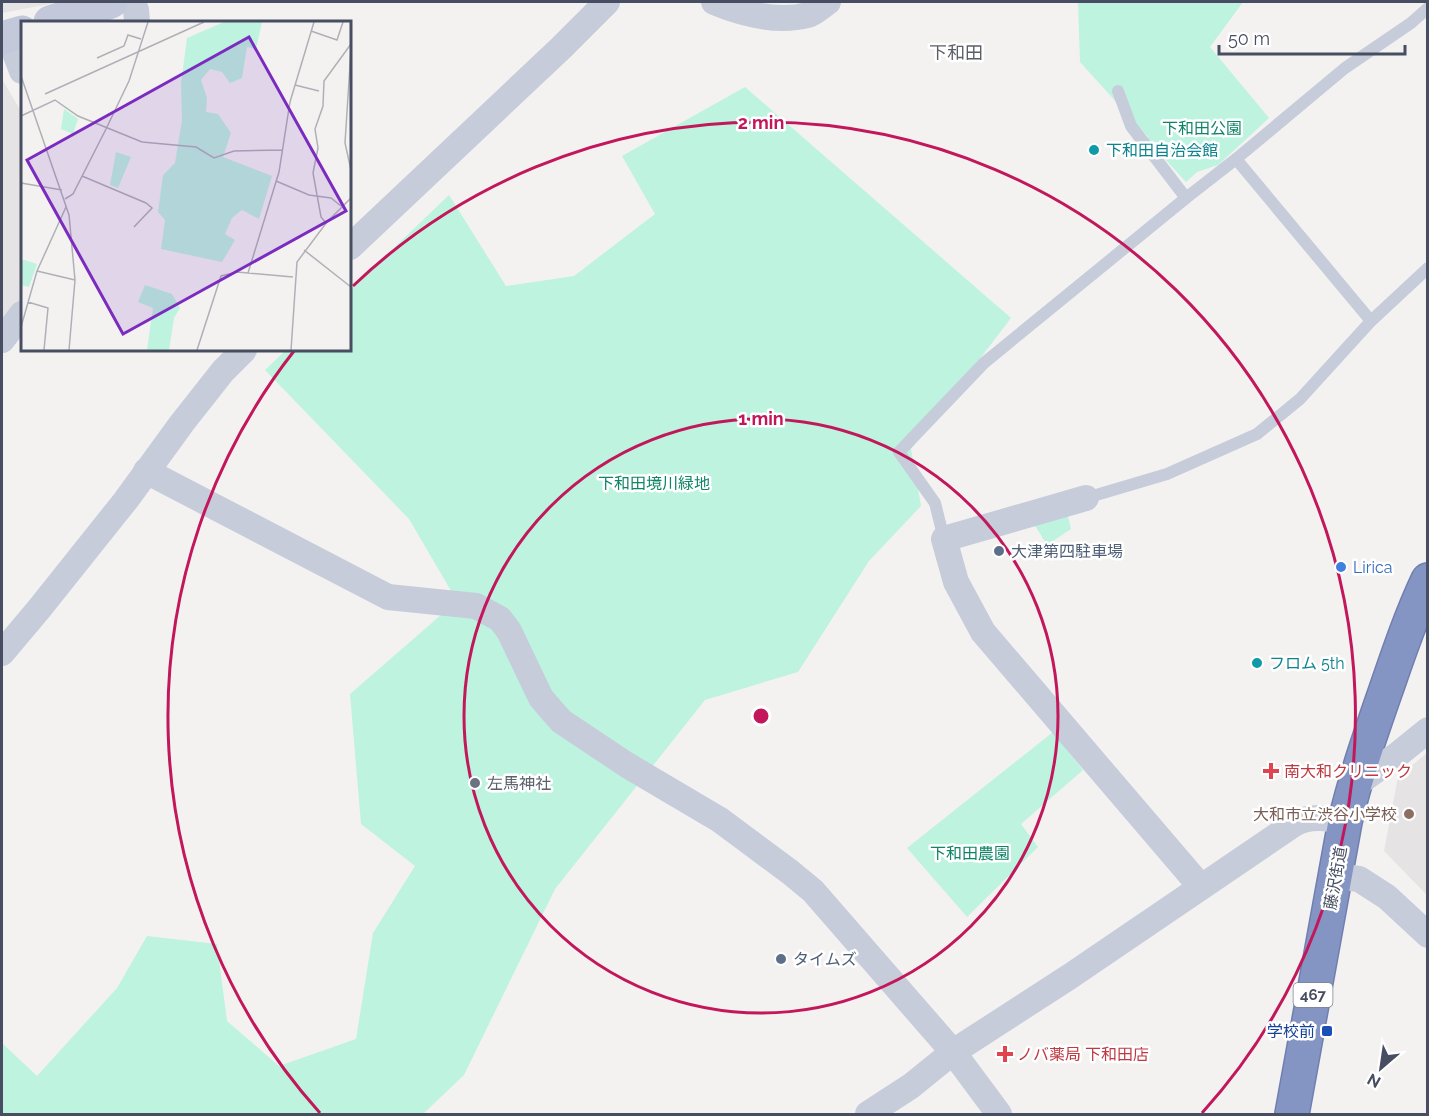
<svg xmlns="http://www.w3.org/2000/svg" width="1429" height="1116" font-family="Raleway,'Noto Sans JP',sans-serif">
<rect width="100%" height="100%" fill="#f4f2f1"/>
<g fill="#e5e3e3">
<polygon points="2,2 56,2 50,4 2,13"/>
<polygon points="2,79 22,113 22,300 2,325"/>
<polygon points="1427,753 1427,895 1384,851 1398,777"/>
</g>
<g fill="#bdf3df">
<polygon points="1078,2 1243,2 1210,47 1269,118 1218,165 1197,172 1186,182 1146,138 1148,137 1080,62"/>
<polygon points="745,87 1011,318 911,449 921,506 869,561 798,672 705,700 555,889 464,1075 423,1114 2,1114 2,1043 37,1076 117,988 147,936 217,944 227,1021 279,1066 356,1039 373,933 415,866 361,824 350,694 457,601 409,519 265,370 286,350 350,350 350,290 449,195 506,286 574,276 655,214 622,156"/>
<polygon points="1066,508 1071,529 1047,545 1031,519"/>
<polygon points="1053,732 1083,770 1021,824 1038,847 967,917 907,848"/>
</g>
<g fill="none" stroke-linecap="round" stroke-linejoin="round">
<g stroke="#707faf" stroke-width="36">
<path id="highway" d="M 1292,1114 L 1345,822 C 1356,775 1372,730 1388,684 C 1400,649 1412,614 1428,580"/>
</g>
<g stroke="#c7ccda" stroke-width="12">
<polyline points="1118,91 1131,126 1186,198"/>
<polyline points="1236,159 1371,321"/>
<polyline points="1086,498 1167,474 1257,434 1300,399 1371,321 1428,268"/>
<polyline points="944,539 935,503 899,452 984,363 1186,198 1236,159 1345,68 1411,23 1428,8"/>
</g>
<g stroke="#c7ccda" stroke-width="26">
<polyline points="133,2 136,10 137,22"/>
<path d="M 714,2 C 743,14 777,23 808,15 C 815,13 822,6 828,2"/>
<polyline points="9,37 22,71"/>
<polyline points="350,247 561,48 607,2"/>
<polyline points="2,340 22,314"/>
<polyline points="146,471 388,597 476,606 500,619 509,631 541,698 561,721 627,765 720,820 790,872 813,891 953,1052 999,1114"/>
<polyline points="1086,498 944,539 956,582 983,632 1201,887"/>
<polyline points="2,653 39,609 126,500 182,423 223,371 244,350"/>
<polyline points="1354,786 1397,755 1428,730"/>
<polyline points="1336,876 1359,879 1387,897 1428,935"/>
<path d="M 868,1114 L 911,1086 L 953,1052 L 1069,977 L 1294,824 C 1311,815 1327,818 1345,822"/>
</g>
<g stroke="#c3c9db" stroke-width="33">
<polyline points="50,22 111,2"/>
<polyline points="2,38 22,32"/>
</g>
<use href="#highway" stroke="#8595c3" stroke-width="33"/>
</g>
<g fill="none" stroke="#c2185b" stroke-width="3">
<circle cx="761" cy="716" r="297"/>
<path d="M320 1113A593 593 0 0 1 294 351M353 286A593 593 0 0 1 1202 1113"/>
</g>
<g fill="#0f9aa8" stroke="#fff" stroke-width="2">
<circle cx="1094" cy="150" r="6"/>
<circle cx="1257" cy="663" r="6"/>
</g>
<g fill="#5c6f8a" stroke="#fff" stroke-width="2">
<circle cx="999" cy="551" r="6"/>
<circle cx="781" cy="959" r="6"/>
</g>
<circle fill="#3f7fe0" stroke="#fff" stroke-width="2" cx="1341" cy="567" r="6"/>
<g fill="#e0444e" stroke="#fff" stroke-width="2">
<path d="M1268 762h6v6h6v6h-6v6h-6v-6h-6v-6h6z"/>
<path d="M1002 1045h6v6h6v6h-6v6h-6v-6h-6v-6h6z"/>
</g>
<circle fill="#6b7280" stroke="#fff" stroke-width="2" cx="475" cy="783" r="6"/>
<circle fill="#8d6e63" stroke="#fff" stroke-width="2" cx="1409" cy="814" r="6"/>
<rect fill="#1a4fb4" stroke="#fff" stroke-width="2" x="1321" y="1025" width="12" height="12" rx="3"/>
<g text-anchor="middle" stroke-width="5" stroke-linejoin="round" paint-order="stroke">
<rect fill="#fff" stroke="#7e8390" stroke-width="1.5" x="1293.5" y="983" width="39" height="24" rx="4.5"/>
<g font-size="15" font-weight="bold" fill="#474e61">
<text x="1313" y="1000">467</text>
</g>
<g font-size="16" fill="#108466" stroke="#fff">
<text x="1202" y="134">下和田公園</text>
<text x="654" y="489">下和田境川緑地</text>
<text x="970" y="859">下和田農園</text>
</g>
<g font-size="16" fill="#0d838f" stroke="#fff" text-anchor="start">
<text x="1106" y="156">下和田自治会館</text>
<text x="1269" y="669">フロム 5th</text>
</g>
<g font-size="16" fill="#4e5e75" stroke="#fff" text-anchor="start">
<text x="1011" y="557">大津第四駐車場</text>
<text x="793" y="965">タイムズ</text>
</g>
<g font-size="16" fill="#366cbe" stroke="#fff" text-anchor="start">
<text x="1353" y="573">Lirica</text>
</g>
<g font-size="16" fill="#be3a42" stroke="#fff" text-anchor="start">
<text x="1284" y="777">南大和クリニック</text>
<text x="1017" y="1060">ノバ薬局 下和田店</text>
</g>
<g font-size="16" fill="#5b616d" stroke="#fff" text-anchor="start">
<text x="487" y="789">左馬神社</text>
</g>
<g font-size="16" fill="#785e54" stroke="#fff" text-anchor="end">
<text x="1397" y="820">大和市立渋谷小学校</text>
</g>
<g font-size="16" fill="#474e61" stroke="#fff">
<text transform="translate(1335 878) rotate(-80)" y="6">藤沢街道</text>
</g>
<g font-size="16" fill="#164399" stroke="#fff" text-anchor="end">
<text x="1315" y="1037">学校前</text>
</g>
<g font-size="18" fill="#5d5f67" stroke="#fff">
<text x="956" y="59">下和田</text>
</g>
</g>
<g transform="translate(21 21)">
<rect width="330" height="330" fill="#f4f2f1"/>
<path d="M 203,1 L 241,1 L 235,28 L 226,26 L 221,57 L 209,62 L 201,51 L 189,48 L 180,59 L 186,77 L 185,91 L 197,93 L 210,112 L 202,136 L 251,155 L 238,198 L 221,189 L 211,197 L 204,213 L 214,219 L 201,241 L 140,228 L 144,199 L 137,191 L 142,154 L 154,142 L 161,99 L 160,63 L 166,17 ZM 43,88 L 57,98 L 52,113 L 40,108 ZM 95,131 L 110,136 L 97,167 L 89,164 ZM 0,238 L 16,243 L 8,266 L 0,264 ZM 124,264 L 151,273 L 159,287 L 153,297 L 148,329 L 126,329 L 132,287 L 117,281 Z" fill="#bdf3df"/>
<path fill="none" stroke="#afb0b7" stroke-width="1.5" d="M 290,10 L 316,19 L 322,1M 330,29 L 324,122 L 330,149M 76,37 L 103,25 L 107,14 L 120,18M 0,55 L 48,194 L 54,259 L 48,329M 274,64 L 298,70M 24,73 L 183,1M 0,95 L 34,79 L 57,95 L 121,121 L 175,126 L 193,137 L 213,130 L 261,129M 61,155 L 125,182 L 131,187 L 113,206M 255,160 L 288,174 L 310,177 L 320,185M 0,162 L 41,169M 44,178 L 52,173 L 85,108 L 108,60 L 127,1M 305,202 L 300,196 L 292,152 L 297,127 L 294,108 L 302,85 L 303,60 L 330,23M 283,229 L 330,266M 16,250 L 54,259M 227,252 L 258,151 L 269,81 L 293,1M 7,281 L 27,287 L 23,329M 0,306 L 16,250 L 45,186M 176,329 L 200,255 L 216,251 L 272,256M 270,329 L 276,241 L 306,201 L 330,177"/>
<path fill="#7b2cbf" fill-opacity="0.15" stroke="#7b2cbf" stroke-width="3" d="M 228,16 L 325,190 L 102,313 L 6,139 Z"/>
<rect width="330" height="330" fill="none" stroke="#474e61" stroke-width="3"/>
</g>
<circle cx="761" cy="716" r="9" fill="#c2185b" stroke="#fff" stroke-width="3"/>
<g font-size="18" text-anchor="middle" font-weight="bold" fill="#c2185b" stroke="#fff" stroke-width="5" stroke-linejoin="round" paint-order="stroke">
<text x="761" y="129">2 min</text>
<text x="761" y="425">1 min</text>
</g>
<rect width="1429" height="1116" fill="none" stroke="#474e61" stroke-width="6"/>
<g transform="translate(1381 1068) rotate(209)" stroke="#ffffff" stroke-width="4.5" paint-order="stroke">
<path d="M0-4.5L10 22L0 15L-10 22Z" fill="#474e61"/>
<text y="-9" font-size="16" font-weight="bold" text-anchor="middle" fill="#474e61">N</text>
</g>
<path d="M1219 45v9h186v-9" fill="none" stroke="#474e61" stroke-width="3"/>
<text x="1228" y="45" font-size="18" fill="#474e61" stroke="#ffffff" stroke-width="4.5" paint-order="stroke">50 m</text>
</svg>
